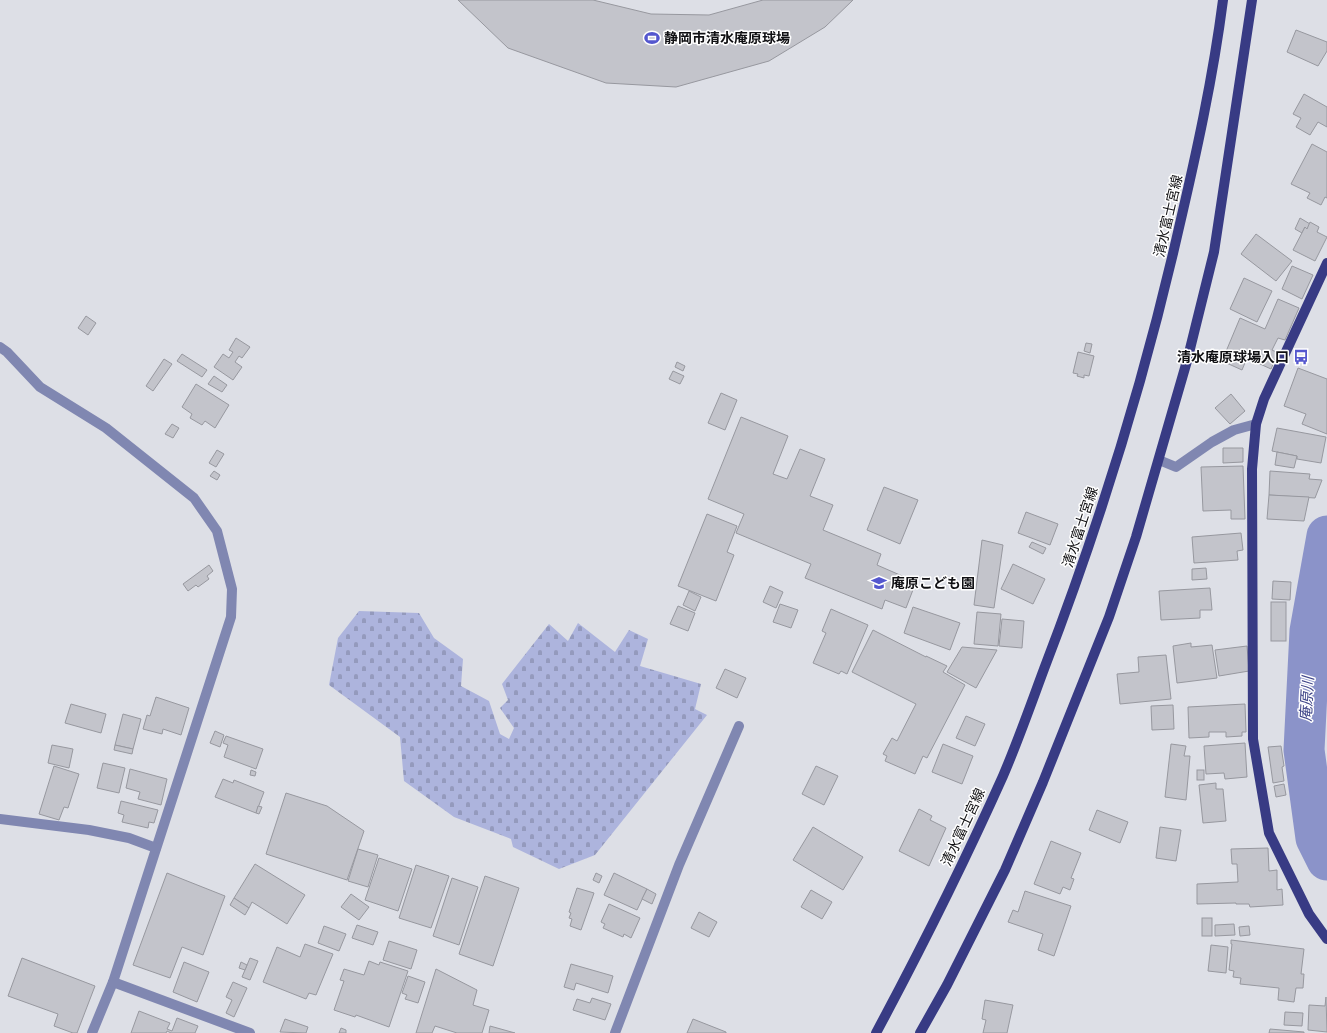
<svg xmlns="http://www.w3.org/2000/svg" width="1327" height="1033" font-family="'Exo 2','Noto Sans JP',sans-serif">
<defs>
<pattern id="cemetery-stones" width="16" height="16" patternUnits="userSpaceOnUse"><rect width="16" height="16" fill="#adb4dd"/><path d="M2 7V4a2 2 0 0 1 4 0v3zM10 15v-3a2 2 0 0 1 4 0v3z" fill="#949abd"/></pattern>
</defs>
<rect width="100%" height="100%" fill="#dddfe6"/>
<polygon fill="url(#cemetery-stones)" points="359,611 419,613 434,638 463,659 461,686 489,701 500,734 509,739 514,728 500,708 508,700 502,684 549,624 568,641 578,623 615,652 629,630 648,639 640,666 701,684 695,709 707,715 595,855 559,869 513,847 511,839 454,817 404,781 400,737 329,685 338,638"/>
<g fill="none" stroke-linecap="round" stroke-linejoin="round">
<polyline stroke="#8b93c9" stroke-width="41" points="1327,536 1310,631 1304,750 1316,838 1327,860"/>
</g>
<g fill="#c3c4cb" stroke="#97989f">
<polygon points="458,0 593,0 651,14 709,15 763,0 853,0 825,27 769,61 676,87 606,83 508,48"/>
<polygon points="1296,30 1327,42 1327,51 1318,66 1287,52"/>
<polygon points="1304,94 1327,107 1327,127 1318,122 1310,135 1296,127 1301,118 1293,114"/>
<polygon points="1312,144 1327,152 1327,198 1325,197 1321,205 1307,198 1310,193 1291,184"/>
<polygon points="1300,218 1310,224 1307,229 1305,227 1302,233 1295,229"/>
<polygon points="1310,222 1319,227 1317,232 1327,237 1315,261 1293,250 1305,227 1307,229"/>
<polygon points="1256,234 1292,261 1276,281 1241,254"/>
<polygon points="1292,266 1313,275 1302,299 1282,289"/>
<polygon points="1244,278 1272,291 1257,322 1230,309"/>
<polygon points="1278,299 1299,308 1285,340 1278,338 1272,350 1278,353 1271,369 1247,358 1242,370 1222,361 1240,318 1265,329"/>
<polygon points="86,316 96,323 88,335 78,328"/>
<polygon points="236,338 250,347 242,358 239,356 235,362 242,367 233,380 214,367 223,354 229,358 233,352 229,350"/>
<polygon points="1086,343 1092,344 1090,353 1084,351"/>
<polygon points="1078,352 1094,356 1089,376 1084,375 1084,378 1077,376 1078,374 1073,373"/>
<polygon points="182,354 207,370 202,377 177,361"/>
<polygon points="164,359 172,364 153,391 146,386"/>
<polygon points="677,362 685,366 683,371 675,367"/>
<polygon points="1298,368 1327,379 1327,434 1302,424 1306,414 1284,406"/>
<polygon points="673,371 684,376 680,384 669,379"/>
<polygon points="214,376 227,385 222,392 208,384"/>
<polygon points="196,384 229,405 215,428 205,421 202,425 190,418 192,414 182,407"/>
<polygon points="721,393 737,400 725,430 708,423"/>
<polygon points="1231,394 1245,411 1230,424 1215,408"/>
<polygon points="741,417 788,436 773,474 787,479 800,449 825,459 810,496 833,505 823,530 881,554 877,565 916,582 906,608 885,600 882,609 805,578 811,564 736,533 744,514 708,499"/>
<polygon points="172,424 179,428 173,438 165,434"/>
<polygon points="1277,428 1326,437 1321,463 1297,459 1297,456 1272,451"/>
<polygon points="1223,448 1243,448 1243,462 1223,463"/>
<polygon points="217,450 224,454 216,467 209,463"/>
<polygon points="1277,452 1297,456 1294,468 1275,465"/>
<polygon points="1243,466 1245,519 1231,519 1231,510 1203,511 1201,467"/>
<polygon points="214,471 220,475 217,480 210,476"/>
<polygon points="1270,471 1310,474 1309,479 1322,480 1315,498 1269,495"/>
<polygon points="884,487 918,500 900,544 867,530"/>
<polygon points="1269,495 1309,497 1304,521 1267,519"/>
<polygon points="1026,512 1058,524 1050,545 1018,533"/>
<polygon points="707,514 737,526 727,552 734,555 716,601 678,586"/>
<polygon points="1241,533 1243,550 1237,551 1238,560 1194,563 1192,537"/>
<polygon points="982,540 1003,545 994,608 974,605"/>
<polygon points="1032,542 1046,548 1043,554 1029,547"/>
<polygon points="1013,564 1045,579 1033,604 1001,589"/>
<polygon points="209,565 213,571 207,576 209,579 198,587 196,585 188,591 183,584"/>
<polygon points="1206,568 1207,579 1192,580 1192,569"/>
<polygon points="1273,581 1291,582 1290,600 1272,599"/>
<polygon points="770,586 783,592 776,608 763,602"/>
<polygon points="1210,588 1212,610 1200,610 1200,618 1161,620 1159,591"/>
<polygon points="689,591 701,597 695,611 683,605"/>
<rect x="1271" y="602" width="15" height="39"/>
<polygon points="780,604 798,610 791,628 773,622"/>
<polygon points="678,606 695,613 688,631 670,624"/>
<polygon points="913,607 960,623 950,650 904,633"/>
<polygon points="831,609 868,625 847,674 841,671 839,674 813,663 826,633 822,631"/>
<polygon points="977,612 1001,614 998,646 974,644"/>
<polygon points="1002,619 1024,621 1022,648 999,646"/>
<polygon points="873,630 926,657 926,656 947,666 943,672 965,685 927,758 923,756 915,774 885,761 887,756 883,754 892,738 897,741 916,704 852,672"/>
<polygon points="1191,643 1191,647 1212,645 1217,678 1177,683 1173,646"/>
<polygon points="1247,646 1249,671 1219,676 1215,650"/>
<polygon points="962,647 997,650 976,688 947,672"/>
<polygon points="1166,655 1171,699 1120,704 1117,674 1139,672 1138,657"/>
<polygon points="725,669 746,678 737,698 716,688"/>
<polygon points="156,697 189,708 181,735 163,729 162,734 143,729 147,715 150,716"/>
<polygon points="71,704 106,714 101,733 65,723"/>
<polygon points="1245,704 1246,732 1242,732 1242,736 1226,737 1226,732 1209,732 1209,737 1189,738 1188,707"/>
<polygon points="1173,705 1174,729 1152,730 1151,706"/>
<polygon points="123,714 141,719 133,749 115,745"/>
<polygon points="966,716 985,724 975,746 956,738"/>
<polygon points="215,731 224,735 220,747 210,743"/>
<polygon points="226,736 263,749 256,769 224,757 228,745 223,743"/>
<polygon points="1245,743 1247,777 1225,779 1224,773 1206,774 1204,746"/>
<polygon points="943,744 973,756 962,784 932,772"/>
<polygon points="1171,744 1186,746 1184,756 1190,756 1186,800 1165,797"/>
<polygon points="52,745 73,749 69,768 48,763"/>
<polygon points="115,745 133,749 132,754 114,750"/>
<polygon points="1281,746 1284,766 1282,767 1284,781 1273,783 1268,747"/>
<polygon points="103,763 125,768 119,793 97,788"/>
<polygon points="54,766 79,774 68,808 64,807 59,820 39,814"/>
<polygon points="816,766 838,776 824,805 802,794"/>
<polygon points="130,769 167,779 161,805 138,799 140,792 126,788"/>
<polygon points="251,770 256,772 255,776 250,775"/>
<rect x="1197" y="770" width="7" height="10"/>
<polygon points="223,779 233,783 234,780 264,792 256,813 215,797"/>
<polygon points="1216,783 1216,789 1223,789 1226,821 1203,823 1199,785"/>
<polygon points="1284,784 1286,795 1276,797 1274,786"/>
<polygon points="286,793 327,806 364,831 347,880 266,854"/>
<polygon points="121,801 158,810 154,823 149,822 148,828 122,822 124,815 118,813"/>
<polygon points="258,806 262,807 259,814 256,813"/>
<polygon points="919,809 932,816 930,820 946,828 929,866 899,851"/>
<polygon points="1097,810 1128,822 1120,843 1089,830"/>
<polygon points="813,827 863,857 843,890 793,860"/>
<polygon points="1160,827 1181,830 1176,861 1156,858"/>
<polygon points="1051,841 1081,853 1071,878 1074,879 1070,890 1063,887 1060,894 1034,884"/>
<polygon points="1268,848 1269,871 1277,870 1277,890 1282,889 1283,905 1250,907 1249,904 1236,904 1236,903 1197,904 1197,884 1238,882 1237,864 1232,864 1231,849"/>
<polygon points="358,849 378,855 368,887 348,881"/>
<polygon points="379,858 412,869 398,911 365,900"/>
<polygon points="255,864 305,895 287,924 252,902 249,908 234,898"/>
<polygon points="416,865 449,876 431,928 399,918"/>
<polygon points="167,873 225,896 203,955 182,947 170,978 133,965"/>
<polygon points="596,873 602,876 599,883 593,880"/>
<polygon points="614,873 647,889 637,910 604,895"/>
<polygon points="485,876 519,888 493,966 459,954"/>
<polygon points="452,878 478,887 459,945 433,936"/>
<polygon points="577,888 594,893 581,930 570,926 572,919 569,918 571,913 569,912"/>
<polygon points="647,889 656,894 652,904 642,899"/>
<polygon points="811,890 832,902 822,919 801,907"/>
<polygon points="1025,891 1071,906 1054,956 1038,950 1043,934 1008,922 1013,910 1018,912"/>
<polygon points="351,894 369,907 359,920 341,907"/>
<polygon points="234,898 249,908 245,915 230,905"/>
<polygon points="609,904 640,918 631,938 624,934 623,937 603,928 605,924 601,922"/>
<polygon points="699,912 717,922 709,937 691,928"/>
<rect x="1202" y="918" width="10" height="18"/>
<polygon points="1234,924 1235,935 1215,936 1215,925"/>
<polygon points="357,925 378,932 373,945 352,938"/>
<polygon points="324,926 346,934 339,951 318,943"/>
<polygon points="1249,926 1250,935 1240,936 1239,927"/>
<polygon points="1231,940 1304,949 1301,974 1304,974 1303,988 1296,988 1294,1002 1278,1000 1279,988 1240,984 1241,978 1233,977 1234,971 1229,970 1232,944 1231,944"/>
<polygon points="389,941 417,950 411,969 383,960"/>
<polygon points="305,944 333,954 316,995 309,993 306,999 263,982 277,947 300,957"/>
<polygon points="1211,945 1228,947 1226,973 1208,971"/>
<polygon points="22,958 95,986 77,1033 73,1033 54,1026 58,1014 8,996"/>
<polygon points="250,958 258,961 250,980 242,977"/>
<polygon points="369,961 379,965 380,962 408,971 389,1027 356,1015 355,1017 334,1010 344,981 340,980 344,969 364,975"/>
<polygon points="184,962 209,972 197,1002 173,992"/>
<polygon points="241,962 247,965 245,970 239,968"/>
<polygon points="571,964 613,976 608,993 576,983 574,990 564,987"/>
<polygon points="436,969 477,990 473,1005 489,1010 482,1033 457,1033 435,1026 432,1033 416,1033"/>
<polygon points="408,976 425,982 418,1003 405,999 407,995 402,993"/>
<polygon points="233,982 247,988 234,1017 226,1013 232,1000 226,997"/>
<polygon points="1326,997 1327,1032 1308,1030 1309,1005 1325,1006"/>
<polygon points="592,998 611,1004 605,1020 573,1010 577,999 590,1003"/>
<polygon points="985,1000 1013,1005 1007,1033 983,1033 986,1020 982,1019"/>
<polygon points="139,1011 170,1023 167,1029 172,1031 177,1018 198,1026 195,1033 171,1033 167,1031 166,1033 131,1033"/>
<polygon points="1285,1012 1303,1013 1302,1026 1284,1025"/>
<polygon points="285,1019 308,1027 306,1033 280,1032"/>
<polygon points="693,1019 726,1032 726,1033 687,1033"/>
<polygon points="490,1026 515,1033 489,1033"/>
<polygon points="341,1028 346,1030 346,1033 339,1033"/>
<polygon points="1270,1029 1304,1032 1304,1033 1269,1033"/>
</g>
<g fill="none" stroke-linecap="round" stroke-linejoin="round">
<g stroke="#8087b1" stroke-width="10">
<polyline points="0,347 7,352 40,387 106,428 194,498 217,531 232,589 231,617 113,982 92,1033"/>
<polyline points="1159,460 1176,467 1212,442 1234,430 1256,424"/>
<polyline points="0,819 89,830 129,838 156,848"/>
<polyline points="113,982 250,1033"/>
<polyline points="615,1033 679,865 739,726"/>
</g>
<g stroke="#383b84" stroke-width="10">
<polyline points="1327,263 1264,399 1256,424 1252,469 1253,739 1269,833 1309,914 1327,939"/>
<path d="M 876,1033 C 921,949 964,863 1003,776 C 1018,741 1031,704 1044,669 C 1099,526 1144,381 1178,232 C 1196,155 1213,78 1223,0"/>
<polyline points="920,1033 947,985 1005,870 1043,782 1109,617 1136,537 1187,361 1214,252 1252,0"/>
</g>
</g>
<defs>
<g id="stadium-bare" transform="scale(1.2)"><path d="M0-5a6.5 5 0 1 0 0 10a6.5 5 0 1 0 0-10ZM-3.5-1.8h7v3.6h-7Z" fill="#5457ce" stroke="#fff" stroke-width="2.5" paint-order="stroke"/></g>
<g id="bus-bare" transform="scale(1.2)"><path d="M-5-6H5V4H4V6H2V4H-2V6H-4V4H-5ZM-3.5-4V0h7V-4ZM-3.5 1.2v1.5H-2V1.2ZM2 1.2v1.5H3.5V1.2Z" fill="#5457ce" stroke="#fff" stroke-width="2.5" paint-order="stroke"/></g>
<g id="school-bare" transform="scale(1.2)"><path d="M0-5L7-2L0 1L-7-2ZM-4 1L0 2.5L4 1V4Q0 6-4 4Z" fill="#5457ce" stroke="#fff" stroke-width="2.5" paint-order="stroke"/></g>
</defs>
<g fill-rule="evenodd">
<use href="#stadium-bare" x="652" y="38"/>
<use href="#bus-bare" x="1301" y="357"/>
<use href="#school-bare" x="879" y="583"/>
</g>
<g text-anchor="middle" stroke-width="3" stroke-linejoin="round" paint-order="stroke">
<g font-size="14" font-weight="bold" fill="#101013" stroke="#fff" text-anchor="start">
<text x="664" y="43">静岡市清水庵原球場</text>
<text x="1289" y="362" text-anchor="end">清水庵原球場入口</text>
<text x="891" y="588">庵原こども園</text>
</g>
<g font-size="14" fill="#101013" stroke="#fff">
<text transform="translate(1168 216) rotate(-77)" y="5">清水富士宮線</text>
<text transform="translate(1080 527) rotate(-72)" y="5">清水富士宮線</text>
<text transform="translate(963 827) rotate(-65)" y="5">清水富士宮線</text>
</g>
<g font-size="15" font-style="italic" fill="#3f4588" stroke="#fff">
<text transform="translate(1307 699) rotate(-87)" y="5">庵原川</text>
</g>
</g>
</svg>
